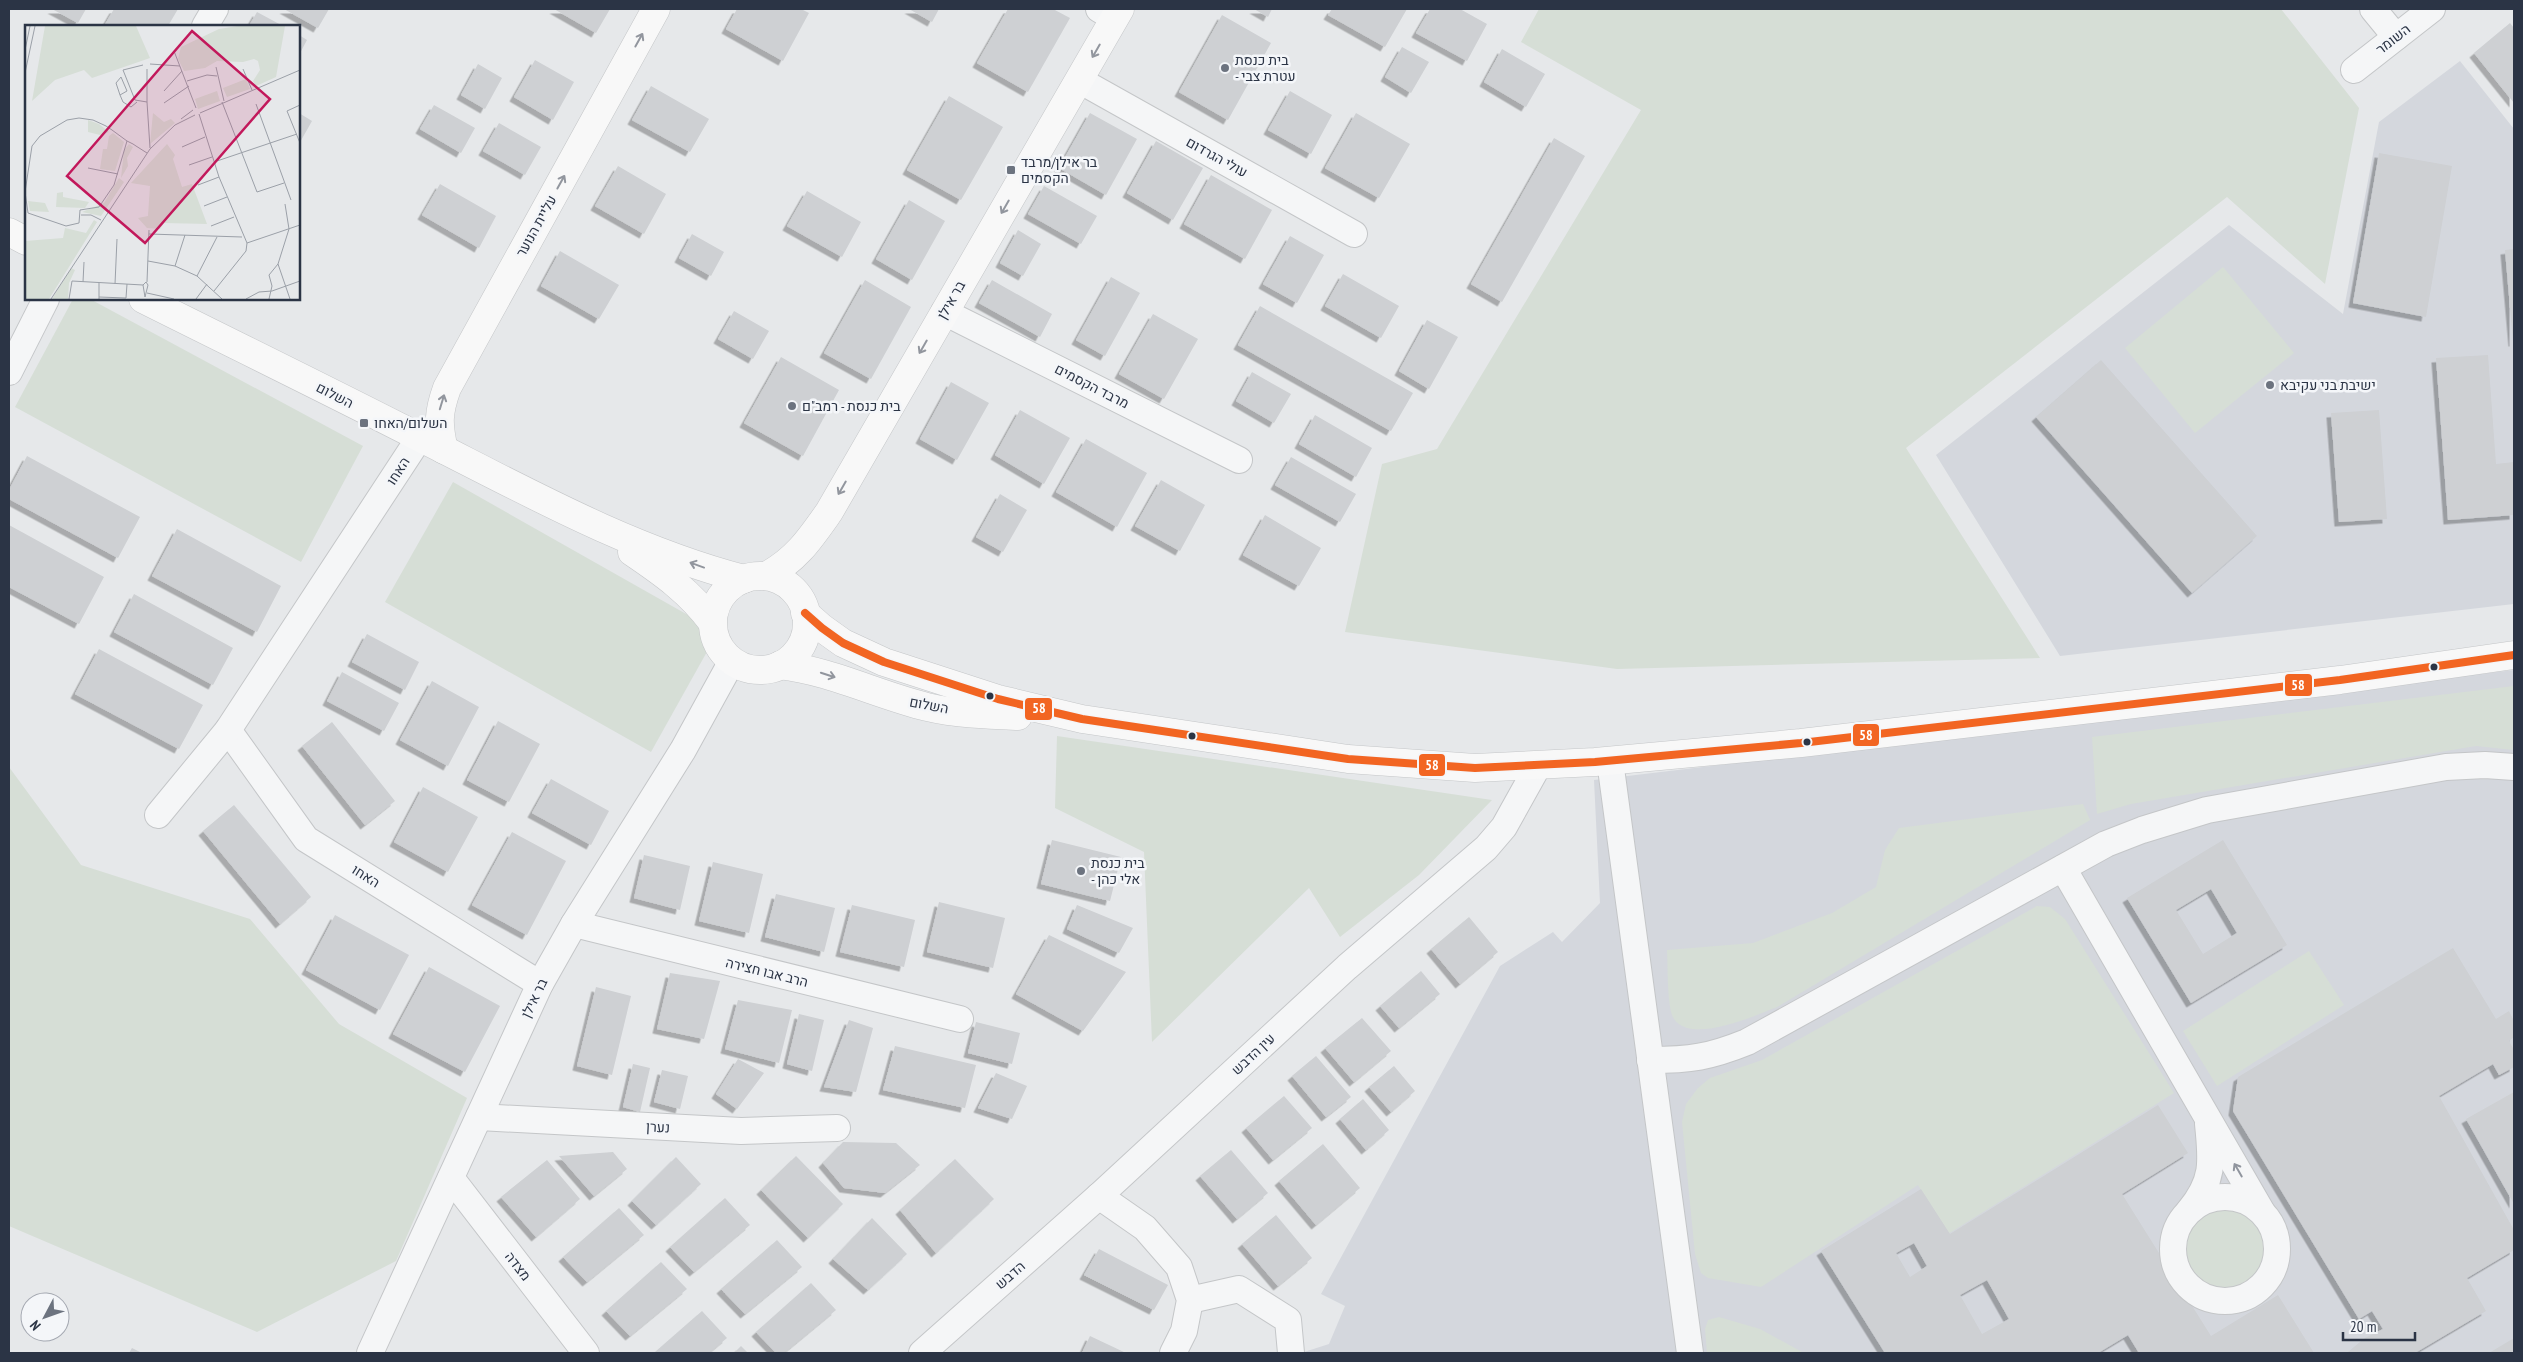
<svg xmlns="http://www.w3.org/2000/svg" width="2523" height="1362" font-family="'PT Sans Narrow',Heebo,sans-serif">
<defs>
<filter id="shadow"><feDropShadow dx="-4.5" dy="4.5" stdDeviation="0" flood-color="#0004"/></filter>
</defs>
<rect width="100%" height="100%" fill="#e6e8ea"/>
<g fill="#d4d7dd">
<polygon points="2460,61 2514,129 2514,604 2060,656 1936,455 2229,225 2343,314 2379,122"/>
<polygon points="2514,670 2514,1353 1301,1353 1329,1344 1345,1306 1321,1294 1500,966 1553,932 1562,942 1600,903 1594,780"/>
</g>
<g fill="#d6ded6">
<polygon points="1539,9 2281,9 2359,108 2325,284 2227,197 1906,448 2040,658 1617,669 1345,632 1382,464 1437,449 1641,110 1521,42"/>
<polygon points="2223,267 2294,353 2195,433 2125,348"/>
<polygon points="73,299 90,299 363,446 301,562 15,407"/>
<polygon points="453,482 718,632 651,752 385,602"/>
<polygon points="2514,686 2514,750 2476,746 2131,804 2097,814 2092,737"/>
<polygon points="1057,736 1492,800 1419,875 1340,937 1309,888 1152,1042 1144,852 1055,808"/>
<polygon points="9,767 81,865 250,919 339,1024 467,1098 396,1261 257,1332 9,1226"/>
<path d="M 2083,804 L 2090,820 L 1777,1007 C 1756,1015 1681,1050 1671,1012 C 1667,993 1668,970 1667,950 L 1753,943 L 1832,913 L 1876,887 L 1885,850 L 1899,828 Z"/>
<polygon points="2037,906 2050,907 2065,919 2174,1093 1948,1234 1918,1185 1761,1287 1708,1278 1701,1273 1695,1254 1682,1122 1686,1104 1698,1088 1710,1078 1762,1060"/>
<polygon points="2309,951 2344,1005 2217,1086 2183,1031"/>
<circle cx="2225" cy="1249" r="39"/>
<polygon points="1719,1317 1760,1329 1804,1353 1707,1353 1705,1329 1708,1320"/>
</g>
<g fill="#ced0d3" fill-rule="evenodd" filter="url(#shadow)">
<polygon points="52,9 86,9 78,23"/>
<polygon points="114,9 178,9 168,26 104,26"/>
<polygon points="284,9 329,9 318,28"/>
<polygon points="554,9 610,9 596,33"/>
<polygon points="737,9 801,9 809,13 783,61 726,29"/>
<polygon points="909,9 939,9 932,22"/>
<polygon points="1008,9 1053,9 1070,18 1028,92 977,63"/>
<polygon points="1254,9 1272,9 1268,17"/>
<polygon points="1332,9 1407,9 1385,47 1328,15"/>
<polygon points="1430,9 1460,9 1487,24 1467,61 1416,33"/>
<polygon points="257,12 283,26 249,26"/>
<polygon points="1222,15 1271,43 1228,120 1179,92"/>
<polygon points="2510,23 2514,28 2514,103 2474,53"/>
<polygon points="299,35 307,40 299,55"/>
<polygon points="1402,47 1429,62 1411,93 1385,77"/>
<polygon points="1502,49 1545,74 1526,107 1484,82"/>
<polygon points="535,60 574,82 553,120 514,97"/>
<polygon points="478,64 502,78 485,109 461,95"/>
<polygon points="651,86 709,119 690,152 632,120"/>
<polygon points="1290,91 1332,115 1311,154 1268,130"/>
<polygon points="949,96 1003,127 961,200 907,170"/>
<polygon points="434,105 475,128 461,153 420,129"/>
<polygon points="299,113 312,121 299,144"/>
<polygon points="1090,113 1137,139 1106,195 1059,168"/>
<polygon points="1356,113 1410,144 1379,198 1325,168"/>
<polygon points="499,123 541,147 525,175 483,151"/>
<polygon points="1554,138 1585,156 1502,302 1471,284"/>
<polygon points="1156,141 1203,168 1173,220 1127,193"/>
<polygon points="2379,153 2452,166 2426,317 2353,303"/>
<polygon points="618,166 666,194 644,234 595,206"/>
<polygon points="1211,175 1272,210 1245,259 1184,224"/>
<polygon points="440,184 496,216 479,248 422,215"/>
<polygon points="1044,186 1097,216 1081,244 1028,214"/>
<polygon points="807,191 861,222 842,257 787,226"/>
<polygon points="909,200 945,221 912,280 876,259"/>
<polygon points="1018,230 1041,244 1023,276 1000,263"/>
<polygon points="692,234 724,252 711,276 679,258"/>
<polygon points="1290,236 1324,255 1297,303 1263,284"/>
<polygon points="2514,249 2514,342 2513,342 2505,250"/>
<polygon points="560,251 619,285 599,319 541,286"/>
<polygon points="1343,274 1399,306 1381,338 1325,306"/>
<polygon points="1111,277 1140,293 1105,356 1076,340"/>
<polygon points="865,280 911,307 871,379 824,353"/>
<polygon points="992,280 1052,314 1040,337 979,303"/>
<polygon points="1260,306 1413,393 1391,431 1238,345"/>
<polygon points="734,311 769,331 753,359 718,339"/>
<polygon points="1153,314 1198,339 1164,399 1119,374"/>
<polygon points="1427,320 1458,337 1429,389 1399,371"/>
<polygon points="2488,355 2496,464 2514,462 2514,515 2448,520 2436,358"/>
<polygon points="781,357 839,390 803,456 744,423"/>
<polygon points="2101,360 2257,536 2192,593 2036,417"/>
<polygon points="1252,372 1291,394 1274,423 1236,401"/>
<polygon points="951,382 989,403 957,460 920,439"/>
<polygon points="1020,410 1070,438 1044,484 995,455"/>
<polygon points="2379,410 2387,519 2339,522 2331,413"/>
<polygon points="1315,415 1372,448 1356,477 1299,444"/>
<polygon points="1086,439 1147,473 1117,527 1056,492"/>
<polygon points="27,456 140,517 118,558 9,499 9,490"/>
<polygon points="1291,457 1356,494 1340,522 1275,485"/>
<polygon points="1161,480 1205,505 1180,551 1135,526"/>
<polygon points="1000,494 1027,510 1003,552 976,537"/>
<polygon points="1265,515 1321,548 1299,586 1243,555"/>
<polygon points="9,525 104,577 79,624 9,587"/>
<polygon points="177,529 281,586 257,632 152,576"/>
<polygon points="134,594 233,648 213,685 114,632"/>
<polygon points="367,634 419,662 405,690 352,662"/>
<polygon points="99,649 203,705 179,749 75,694"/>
<polygon points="342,672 399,703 384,731 327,701"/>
<polygon points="432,681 479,707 448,766 400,740"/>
<polygon points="498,721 540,744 509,802 467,780"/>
<polygon points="332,722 395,801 365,825 302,746"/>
<polygon points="551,779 609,811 591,845 532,813"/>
<polygon points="423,787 478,817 448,872 394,842"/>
<polygon points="234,805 311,897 280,924 203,831"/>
<polygon points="512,832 566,861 527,935 472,905"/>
<polygon points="1052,840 1121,857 1110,901 1041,884"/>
<path d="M 2223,840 L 2287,945 L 2191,1003 L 2127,898 ZM 2211,889 L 2237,933 L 2203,954 L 2176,910 Z"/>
<polygon points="644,855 690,866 680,910 634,898"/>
<polygon points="713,862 763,874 749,933 699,921"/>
<polygon points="776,894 835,908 824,952 765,937"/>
<polygon points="939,902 1005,918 993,968 927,952"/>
<polygon points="852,905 915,920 904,967 840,952"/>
<polygon points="1077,905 1133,928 1119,953 1067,929"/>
<polygon points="335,915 409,955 380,1010 306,970"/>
<polygon points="1469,917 1498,952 1460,984 1431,949"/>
<polygon points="1049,935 1126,972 1083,1031 1016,994"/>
<polygon points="2453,948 2496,1019 2509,1011 2514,1021 2514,1037 2509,1041 2514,1050 2514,1067 2499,1075 2493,1064 2439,1096 2514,1230 2514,1250 2467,1278 2486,1311 2415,1353 2347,1353 2365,1338 2383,1329 2372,1311 2359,1319 2233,1111 2238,1077"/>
<polygon points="429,967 500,1006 465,1072 393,1034"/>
<polygon points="1421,971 1440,994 1399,1028 1380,1006"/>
<polygon points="670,973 720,981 704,1039 657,1029"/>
<polygon points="596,987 631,996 612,1075 577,1066"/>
<polygon points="738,1000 792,1010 779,1063 725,1049"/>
<polygon points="799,1014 824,1020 812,1071 787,1064"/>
<polygon points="1362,1018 1391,1051 1354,1082 1325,1048"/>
<polygon points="849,1020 873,1028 856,1092 824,1087"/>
<polygon points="976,1022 1020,1033 1012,1064 968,1053"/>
<polygon points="895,1046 976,1065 965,1108 883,1090"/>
<polygon points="1316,1056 1351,1097 1326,1117 1292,1076"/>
<polygon points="738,1059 764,1073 737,1109 716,1094"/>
<polygon points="633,1064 650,1068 640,1112 623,1107"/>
<polygon points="1394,1066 1415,1091 1391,1112 1369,1087"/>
<polygon points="662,1070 688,1076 680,1109 654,1102"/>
<polygon points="996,1073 1027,1086 1012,1119 978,1108"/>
<polygon points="2514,1092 2514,1204 2466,1119"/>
<polygon points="1284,1096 1312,1128 1273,1160 1246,1128"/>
<polygon points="1363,1099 1389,1130 1366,1150 1340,1119"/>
<path d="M 2158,1105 L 2188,1153 L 2122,1194 L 2211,1336 L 2278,1295 L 2314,1353 L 2139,1353 L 2128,1335 L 2098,1353 L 1885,1353 L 1821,1251 L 1921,1189 L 1950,1234 ZM 1914,1243 L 1927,1266 L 1910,1277 L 1896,1253 ZM 1987,1280 L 2009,1319 L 1982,1334 L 1960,1295 Z"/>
<polygon points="843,1142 896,1143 920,1165 885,1193 844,1188 823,1163"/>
<polygon points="1323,1144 1360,1188 1316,1225 1279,1181"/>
<polygon points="1231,1150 1268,1193 1237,1219 1200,1176"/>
<polygon points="613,1152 627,1169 594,1196 559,1156"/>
<polygon points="796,1156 843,1204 808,1238 761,1190"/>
<polygon points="676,1157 701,1184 656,1225 632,1201"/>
<polygon points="955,1159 994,1199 936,1253 900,1210"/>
<polygon points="547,1160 580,1199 536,1237 501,1197"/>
<polygon points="725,1198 750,1225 694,1272 670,1247"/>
<polygon points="619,1208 644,1235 587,1282 563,1257"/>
<polygon points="1276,1215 1312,1258 1278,1286 1242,1244"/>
<polygon points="872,1218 907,1254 868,1290 833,1259"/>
<polygon points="777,1240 802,1267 745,1314 721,1289"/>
<polygon points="1099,1249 1168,1285 1154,1310 1084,1275"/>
<polygon points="661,1262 687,1289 630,1336 606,1311"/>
<polygon points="811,1283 836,1310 784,1353 776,1353 756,1332"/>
<polygon points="702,1311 727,1338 709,1353 654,1353"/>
<polygon points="1090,1336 1126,1353 1082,1353"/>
<polygon points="2514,1338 2514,1353 2489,1353"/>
<polygon points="741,1346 748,1353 734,1353"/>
<polygon points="132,1348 142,1353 129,1353"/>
</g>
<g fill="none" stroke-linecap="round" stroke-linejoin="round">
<g stroke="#c4c6c8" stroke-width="28">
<g id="street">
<polyline points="1099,9 1114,18"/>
<polyline points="2373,9 2396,37"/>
<polyline points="205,26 215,9"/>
<polyline points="2354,70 2432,9"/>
<polyline points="1079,80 1354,234"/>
<polyline points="944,312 1239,460"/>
<polyline points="9,372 46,299"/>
<polyline points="228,730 306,839 540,984"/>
<polyline points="1610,761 1690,1353"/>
<polyline points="158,815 228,730 420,437"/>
<polyline points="2063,868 2262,1212"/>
<polyline points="574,924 960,1019"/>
<path d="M 1650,1060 C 1690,1060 1710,1057 1747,1042 L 2106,844 L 2142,830 L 2207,810 L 2446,767 L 2485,765 L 2514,767"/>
<polyline points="479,1117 741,1131 837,1128"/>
<polyline points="451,1178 586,1353"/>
<circle cx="2225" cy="1249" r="52"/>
<path d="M 2189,1211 C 2214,1181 2212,1162 2208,1124"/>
<polyline points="1190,1300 1239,1289 1288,1320 1291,1353"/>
<polyline points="370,1353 540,984 574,924 683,750 732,661"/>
<polyline points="922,1353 1099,1196"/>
<polyline points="1173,1353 1184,1331 1190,1300 1179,1267 1145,1228 1099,1196 1347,967 1486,848 1504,827 1538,766"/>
</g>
</g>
<g stroke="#c4c6c8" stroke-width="29">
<g id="secondary">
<polyline points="9,232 26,241"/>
<path d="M 143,299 C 235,345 327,390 419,437 C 524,490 629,549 744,579"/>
<path d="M 444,450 C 438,424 438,413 447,388 L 656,9"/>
<path d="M 632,552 C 663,573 690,592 712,622"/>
<path d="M 766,576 C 796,560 810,539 829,512 L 1120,9"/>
<circle cx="760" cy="623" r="47"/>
<polyline points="805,613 822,628 843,643 884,662 998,699 1082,719 1348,759 1475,768 1595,762 1801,743 2340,680 2514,655"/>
<path d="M 780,665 C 831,671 878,695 927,707 C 956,714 989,715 1018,716"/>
</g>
</g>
<use href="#street" stroke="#f5f6f7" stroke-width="26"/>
<use href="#secondary" stroke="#f8f8f8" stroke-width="28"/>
<g stroke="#f4f6f9" stroke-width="11">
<polyline id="bus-1" points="805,613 822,628 843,643 884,662 998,699 1082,719 1348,759 1475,768 1595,762 1801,743 2340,680 2514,655"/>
</g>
<use href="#bus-1" stroke="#f26522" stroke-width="8"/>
</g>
<defs><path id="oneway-shaft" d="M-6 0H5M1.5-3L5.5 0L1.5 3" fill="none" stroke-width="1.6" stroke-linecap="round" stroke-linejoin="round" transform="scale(1.25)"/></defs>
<g stroke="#92969e">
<use href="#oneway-shaft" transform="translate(639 40) rotate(-61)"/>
<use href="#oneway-shaft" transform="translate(1096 51) rotate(120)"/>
<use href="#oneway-shaft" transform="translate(561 182) rotate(-61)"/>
<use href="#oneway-shaft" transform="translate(1005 207) rotate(120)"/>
<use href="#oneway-shaft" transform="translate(923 347) rotate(120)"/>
<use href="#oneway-shaft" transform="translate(442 402) rotate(-73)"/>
<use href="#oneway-shaft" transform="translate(842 488) rotate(120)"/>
<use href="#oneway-shaft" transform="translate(697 565) rotate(-160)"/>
<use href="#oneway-shaft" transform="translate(828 675) rotate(18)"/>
</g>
<use stroke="#90959e" href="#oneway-shaft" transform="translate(2238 1170) rotate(-120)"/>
<g fill="#6c737f" stroke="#f4f6f9" stroke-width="2">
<circle cx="1225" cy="68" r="5"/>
<rect x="1006" y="165" width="10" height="10" rx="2.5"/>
<circle cx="2270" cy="385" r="5"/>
<circle cx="792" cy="406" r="5"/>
<rect x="359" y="418" width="10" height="10" rx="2.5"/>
<circle cx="1081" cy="871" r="5"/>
</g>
<g fill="#2b3445" stroke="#f4f6f9" stroke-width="2">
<circle cx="2434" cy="667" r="4.5"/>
<circle cx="990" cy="696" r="4.5"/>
<circle cx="1192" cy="736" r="4.5"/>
<circle cx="1807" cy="742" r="4.5"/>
</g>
<g text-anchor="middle" stroke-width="5" stroke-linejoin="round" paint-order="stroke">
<g font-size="14" fill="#2b3445" stroke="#f4f6f9">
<text transform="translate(2393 39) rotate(-38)" y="5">השומר</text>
<text transform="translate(1217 157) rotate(29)" y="5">עולי הגרדום</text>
<text transform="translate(536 226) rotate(-61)" y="5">עליית הנוער</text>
<text transform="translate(951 300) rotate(-60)" y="5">בר אילן</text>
<text transform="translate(1092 386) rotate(27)" y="5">מרבד הקסמים</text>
<text transform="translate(335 395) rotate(27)" y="5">השלום</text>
<text transform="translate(398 471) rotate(-57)" y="5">האחו</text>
<text transform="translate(929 705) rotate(11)" y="5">השלום</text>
<text transform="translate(366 876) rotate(32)" y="5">האחו</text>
<text transform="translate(767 972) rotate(14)" y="5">הרב אבו חצירה</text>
<text transform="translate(534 998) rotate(-64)" y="5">בר אילן</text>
<text transform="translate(1253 1054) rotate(-43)" y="5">עין הדבש</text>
<text transform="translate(658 1127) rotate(3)" y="5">נערן</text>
<text transform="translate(518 1266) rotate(52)" y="5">מצדה</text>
<text transform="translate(1010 1275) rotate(-41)" y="5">הדבש</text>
</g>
<g font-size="14" fill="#2b3445" stroke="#f4f6f9" text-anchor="start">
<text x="1235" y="65">בית כנסת<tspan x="1235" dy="16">- עטרת צבי</tspan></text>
<text x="1021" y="167">בר אילן/מרבד<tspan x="1021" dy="16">הקסמים</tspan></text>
<text x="2280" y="390">ישיבת בני עקיבא</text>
<text x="802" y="411">בית כנסת - רמב"ם</text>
<text x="374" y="428">השלום/האחו</text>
<text x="1091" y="868">בית כנסת<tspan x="1091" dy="16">- אלי כהן</tspan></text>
</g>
</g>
<g transform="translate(25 25)">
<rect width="275" height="275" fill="#e6e8ea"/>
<path d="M 20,1 L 111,1 L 125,33 L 67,53 L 59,45 L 30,55 L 7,76 ZM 213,1 L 260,1 L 251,52 L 231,61 L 228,56 L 235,45 L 233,36 L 229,34 L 218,37 L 192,36 L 180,43 L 159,46 L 153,34 L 156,22 L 194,4 ZM 221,54 L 225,64 L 202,72 L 198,63 ZM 192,66 L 195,76 L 173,84 L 170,74 ZM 128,88 L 139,97 L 146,94 L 150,98 L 125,119 ZM 63,95 L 74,99 L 84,107 L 75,110 L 63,107 ZM 88,108 L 99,117 L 90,146 L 75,144 L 78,124 L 82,124 L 84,111 ZM 104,119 L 108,122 L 102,133 L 103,141 L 96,153 L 99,125 ZM 142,119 L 150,130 L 148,134 L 157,162 L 167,159 L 182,199 L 139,198 L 135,204 L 122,203 L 113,193 L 123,191 L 125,161 L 106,158 ZM 94,153 L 99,157 L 76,191 L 57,187 L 79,178 ZM 38,167 L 38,172 L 64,177 L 60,183 L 31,182 L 32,168 ZM 3,176 L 20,178 L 24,187 L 5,186 ZM 69,195 L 72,197 L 24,274 L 0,274 L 0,216 L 38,213 L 40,203 L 61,208 ZM 46,243 L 50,245 L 44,258 L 43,274 L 27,274 Z" fill="#d6ded6"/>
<path fill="none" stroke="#9ba0a8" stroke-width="1" d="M 0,25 L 5,1M 149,26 L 171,83M 125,39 L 155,41M 118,40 L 98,45 L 110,75 L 122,77 L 125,123M 191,42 L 199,76M 122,44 L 122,77M 218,44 L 227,65M 0,48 L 10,1M 162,56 L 182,50 L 192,51M 139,66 L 157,46M 95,70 L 102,66 L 96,52 L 91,58 L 95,70 L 98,77 L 106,82 L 112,77M 197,77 L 232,167 L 259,158M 139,78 L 164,61M 231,79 L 266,175M 275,80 L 262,86 L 275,118M 175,88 L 275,45M 174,89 L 194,152 L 222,218M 156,94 L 168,85M 102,116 L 89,160 L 74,182 L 55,185 L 54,198 L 41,201 L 3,188 L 0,167 L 7,121 L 15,111 L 42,95 L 54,93 L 68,95 L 81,101 L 87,105 L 102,116 L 108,119 L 111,121 L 122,128M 157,122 L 180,112M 189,137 L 272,109M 164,140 L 187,132M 63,143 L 93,149M 173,160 L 194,152M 260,179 L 264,204 L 253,239 L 265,274M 179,181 L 202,172M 56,190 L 66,190 L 76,195M 186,201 L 209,192M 124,209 L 217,212M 222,218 L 275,200M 123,236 L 150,241 L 172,251 L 197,274M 150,241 L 160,210M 172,251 L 192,212M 58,257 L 59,237M 121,257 L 123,260 L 120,272 L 118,260 ZM 122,257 L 124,205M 90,259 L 92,214M 189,266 L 221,226 L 222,218M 122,268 L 149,274M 74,272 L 101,273 L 102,259M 26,274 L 125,124 L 150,100 L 170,90M 44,274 L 47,256 L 118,260M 74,274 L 74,258M 171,274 L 182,259M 221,274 L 234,267 L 247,266 L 275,256M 244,274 L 247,261 L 244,250 L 253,239"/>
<path fill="#c2185b" fill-opacity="0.15" stroke="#c2185b" stroke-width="2.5" d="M 167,6 L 245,74 L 120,218 L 42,151 Z"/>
<rect width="275" height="275" fill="none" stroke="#2b3445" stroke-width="2.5"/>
</g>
<g stroke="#f4f6f9" stroke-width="2">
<rect x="2284" y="673" width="29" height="24" rx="5" fill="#f26522"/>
<rect x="1024" y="697" width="29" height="24" rx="5" fill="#f26522"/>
<rect x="1852" y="723" width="28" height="24" rx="5" fill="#f26522"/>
<rect x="1418" y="753" width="28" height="24" rx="5" fill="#f26522"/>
</g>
<g font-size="14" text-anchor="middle" font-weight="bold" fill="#fff">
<text x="2298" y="690">58</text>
<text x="1039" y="713">58</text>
<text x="1866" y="740">58</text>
<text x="1432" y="770">58</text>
</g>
<rect width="2523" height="1362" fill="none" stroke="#2b3445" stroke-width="20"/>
<g transform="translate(45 1317) rotate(229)"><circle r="24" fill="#f4f6f9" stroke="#a4a8b1"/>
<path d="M0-4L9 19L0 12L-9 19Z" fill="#6c737f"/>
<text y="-8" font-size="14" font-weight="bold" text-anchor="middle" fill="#2b3445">N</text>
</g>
<path d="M2343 1332v8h72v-8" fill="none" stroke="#2b3445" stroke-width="2.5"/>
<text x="2350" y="1332" font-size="15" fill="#2b3445" stroke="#f4f6f9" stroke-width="4" paint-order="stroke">20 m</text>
</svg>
